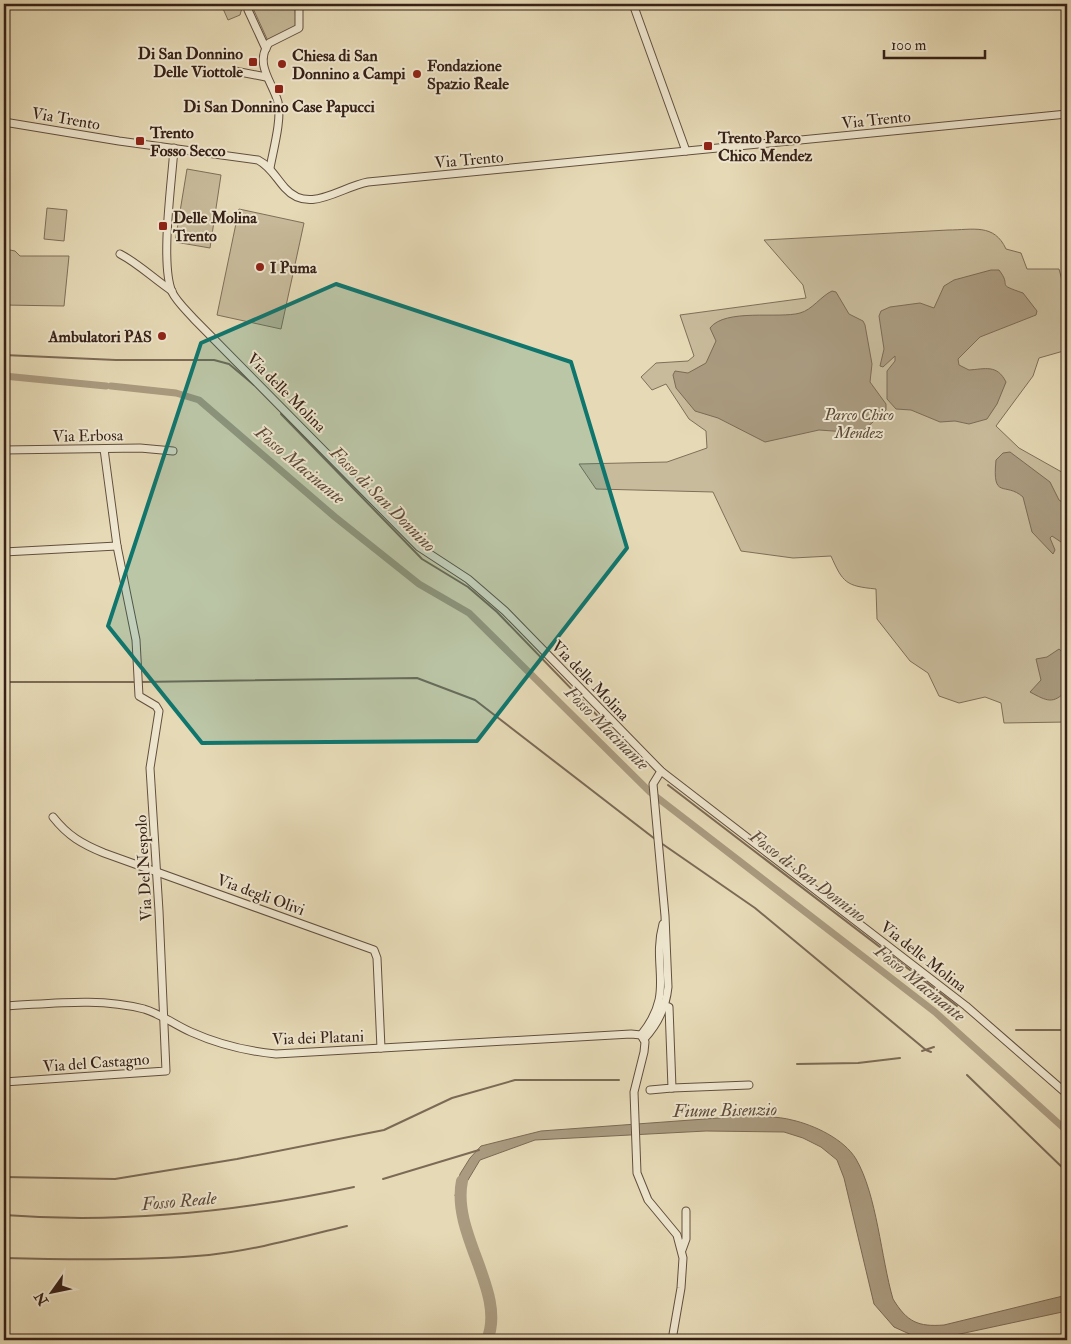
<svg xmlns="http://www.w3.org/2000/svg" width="1071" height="1344" font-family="'IM FELL Double Pica',serif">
<rect width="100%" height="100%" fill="#e6dab6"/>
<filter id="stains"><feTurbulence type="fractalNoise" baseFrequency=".004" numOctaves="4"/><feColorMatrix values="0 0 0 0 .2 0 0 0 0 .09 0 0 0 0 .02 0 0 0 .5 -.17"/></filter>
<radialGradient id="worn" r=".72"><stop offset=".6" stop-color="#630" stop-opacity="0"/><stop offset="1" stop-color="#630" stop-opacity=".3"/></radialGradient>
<g fill="#c8bb9b" stroke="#7f6e59">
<polygon points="221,4 295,4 296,26 268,41 251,4 242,8 240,15 228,20"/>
<polygon points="187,169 221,175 210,248 175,242"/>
<polygon points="47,208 67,210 64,241 44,239"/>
<polygon points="239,209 304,223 281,329 217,315"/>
<path d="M 948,230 C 973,230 994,223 1006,249 L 1021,253 L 1027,269 L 1059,269 L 1067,299 L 1067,350 L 1039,358 L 1033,376 L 996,426 L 1019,448 L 1067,475 L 1067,722 L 1004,723 L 1001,703 L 985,697 L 959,703 L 939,696 L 928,673 L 910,661 L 877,619 L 876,589 C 846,586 843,583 831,556 L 793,558 L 741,551 L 713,492 L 596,489 L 579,464 L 667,462 L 707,448 L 706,431 L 689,419 L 666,384 L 652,390 L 641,377 L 656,363 L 688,361 L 694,356 L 680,315 L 806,298 L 803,285 L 764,240 Z"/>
<polygon points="10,250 15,251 20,256 69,256 64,306 4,305 4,252"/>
</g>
<g fill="#aa9b80" stroke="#7c6a56">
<path d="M 991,270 L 999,270 C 1013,288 994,283 1023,293 L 1037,311 L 1036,315 L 980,337 L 958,359 L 959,365 L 969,370 C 985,369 997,364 1006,382 L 997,404 L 987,419 L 969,424 L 955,421 L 940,422 L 911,410 L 896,409 L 887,399 L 887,371 L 895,361 L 895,356 L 883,367 L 880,366 L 884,349 L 879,316 L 881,311 L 890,307 L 920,303 L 934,308 L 944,286 L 954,280 Z"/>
<path d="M 832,291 L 836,292 L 849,314 L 863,321 L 865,325 L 872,364 L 870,382 L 886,404 L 886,410 L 861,433 L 819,430 L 765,442 L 718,418 L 695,411 L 676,388 L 673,375 L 675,371 L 688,373 L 706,363 L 716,341 L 710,328 C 725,308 779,319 800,313 C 812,310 821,296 832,291 Z"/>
<path d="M 1010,452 L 1050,482 L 1059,500 L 1065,504 L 1067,502 L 1067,546 L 1052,536 L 1050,538 L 1055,550 L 1053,554 L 1032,532 L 1023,497 C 1005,481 992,501 996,460 L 1003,453 Z"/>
<path d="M 1059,649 L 1067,656 L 1067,690 C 1053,705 1047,701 1030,692 L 1041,680 L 1036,659 L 1047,657 Z"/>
<path d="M 746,1116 C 761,1117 777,1116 792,1120 C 814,1125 844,1139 856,1159 C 877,1195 881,1258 893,1299 C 907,1322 918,1327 944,1325 L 1067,1295 L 1067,1311 L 946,1337 L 916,1337 L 894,1327 L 874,1304 L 844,1178 L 837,1160 L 821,1147 L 803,1138 L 784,1132 L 706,1131 L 535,1140 L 480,1160 L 465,1185 L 464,1199 L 455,1196 L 460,1174 L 470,1158 L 481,1146 L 541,1131 Z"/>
</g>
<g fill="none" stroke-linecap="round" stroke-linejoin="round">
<g stroke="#7c6a56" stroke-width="2">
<polyline points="4,355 116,360 214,360 229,364 254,385"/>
<polyline points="281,414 422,559 468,587 497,612 643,763"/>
<polyline points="4,682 136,682"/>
<polyline points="141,682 417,678 475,700 655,839"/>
<polyline points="668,785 957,1006"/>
<polyline points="661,843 755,908 926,1050 931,1052"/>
<polyline points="1016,1030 1067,1030"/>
<polyline points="922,1051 934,1047"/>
<polyline points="797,1064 858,1063 900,1058"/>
<polyline points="967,1075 1067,1172"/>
<polyline points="4,1177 115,1179 237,1159 384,1130 452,1098 515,1080 619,1080"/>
<polyline points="383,1179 479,1150"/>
<path d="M 4,1215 C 122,1224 238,1212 354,1187"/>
<path d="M 4,1258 C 72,1260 141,1261 209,1255 C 256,1250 301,1237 347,1226"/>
</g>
<g stroke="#aa9b80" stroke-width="7">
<polyline points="4,376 106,386"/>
<polyline points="111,386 176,393 199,400 335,517 419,584 469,613 650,792 935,1012 1067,1131"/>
</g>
<path stroke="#aa9b80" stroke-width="12" d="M 462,1181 C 451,1234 507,1293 487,1340"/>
<g stroke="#624f3f" stroke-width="9">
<g id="minor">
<polyline points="633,4 686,151"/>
<polyline points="248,10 266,49"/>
<polyline points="235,71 266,77"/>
<path d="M 4,122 L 119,141 L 258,160 C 270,166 276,178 285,188 C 309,215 340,187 368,182 L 1067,114"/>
<path d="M 174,148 C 172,181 160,263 172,292 C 177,302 187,311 194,319 L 419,547 L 468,579 L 505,611 L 661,771 L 966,1006 L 1067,1094"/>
<path d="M 270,168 C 273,151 282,119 278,102 C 272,81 254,64 269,43 L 299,28 L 299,4"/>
<path d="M 120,254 C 139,264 154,279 172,291"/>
<polyline points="4,450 140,448 173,451"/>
<polyline points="4,552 117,546"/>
<path d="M 53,817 C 68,836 82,844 104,853 L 374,950 L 377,958 L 381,1048"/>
<path d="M 4,1006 C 50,1004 98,997 144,1009 C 161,1014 175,1025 191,1032 C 220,1045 245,1051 276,1054 L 631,1034 L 641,1035"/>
<polyline points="641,1035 645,1042 644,1052 634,1092 637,1173 648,1200 677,1235 683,1258 681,1288 672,1340"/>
<path d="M 641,1035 C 676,992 651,968 663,924"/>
<path d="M 644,1039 C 657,1025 666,1007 668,987 L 665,916 L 653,784 L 661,771"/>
<polyline points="4,1082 166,1071 159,911 150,768 159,711 156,706 139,696 136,640 117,546 104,449"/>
<polyline points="672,1088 749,1085"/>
<polyline points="650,1090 672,1088 669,1007 660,1004"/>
<polyline points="682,1250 686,1239 686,1211"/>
</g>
</g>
<use href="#minor" stroke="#efe7d0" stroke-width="7"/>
</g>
<path fill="#0f766e" fill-opacity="0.2" stroke="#0f766e" stroke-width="4" stroke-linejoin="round" d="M 336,284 L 571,362 L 627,548 L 477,741 L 202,743 L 108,626 L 201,343 Z"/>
<g fill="#8f2418" stroke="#efe7d0" stroke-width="2">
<rect x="248" y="57" width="10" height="10" rx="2.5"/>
<circle cx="282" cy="64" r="5"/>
<circle cx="417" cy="74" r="5"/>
<rect x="274" y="84" width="10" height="10" rx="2.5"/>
<rect x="135" y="136" width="10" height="10" rx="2.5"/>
<rect x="703" y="141" width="10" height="10" rx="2.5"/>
<rect x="158" y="221" width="10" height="10" rx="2.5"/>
<circle cx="260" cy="267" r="5"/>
<circle cx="162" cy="336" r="5"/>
</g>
<g text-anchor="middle" stroke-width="4" stroke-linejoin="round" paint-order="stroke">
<g font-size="16" font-weight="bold" fill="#362117" stroke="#efe7d0" text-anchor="start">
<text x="243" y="59" text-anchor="end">Di San Donnino<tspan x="243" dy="18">Delle Viottole</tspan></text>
<text x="292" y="61">Chiesa di San<tspan x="292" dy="18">Donnino a Campi</tspan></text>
<text x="427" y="71">Fondazione<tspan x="427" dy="18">Spazio Reale</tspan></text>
<text x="279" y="112" text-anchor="middle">Di San Donnino Case Papucci</text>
<text x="150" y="138">Trento<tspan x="150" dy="18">Fosso Secco</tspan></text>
<text x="718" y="143">Trento Parco<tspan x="718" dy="18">Chico Mendez</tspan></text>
<text x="173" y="223">Delle Molina<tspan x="173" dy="18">Trento</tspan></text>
<text x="270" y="273">I Puma</text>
<text x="152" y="342" text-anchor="end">Ambulatori PAS</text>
</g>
<g font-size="16" fill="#362117" stroke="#efe7d0">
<text transform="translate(66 118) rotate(10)" y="6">Via Trento</text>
<text transform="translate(876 119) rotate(-6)" y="6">Via Trento</text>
<text transform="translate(469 159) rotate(-5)" y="6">Via Trento</text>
<text transform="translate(287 392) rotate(45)" y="6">Via delle Molina</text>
<text transform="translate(88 435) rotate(-1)" y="6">Via Erbosa</text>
<text transform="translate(591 680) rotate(46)" y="6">Via delle Molina</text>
<text transform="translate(143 868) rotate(-93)" y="6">Via Del Nespolo</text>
<text transform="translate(261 894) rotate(20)" y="6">Via degli Olivi</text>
<text transform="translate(924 956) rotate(38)" y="6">Via delle Molina</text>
<text transform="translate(318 1037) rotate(-2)" y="6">Via dei Platani</text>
<text transform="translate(96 1062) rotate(-4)" y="6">Via del Castagno</text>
</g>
<g font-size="16" font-style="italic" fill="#5a4838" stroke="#efe7d0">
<text x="859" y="420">Parco Chico<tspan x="859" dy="18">Mendez</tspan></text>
</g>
<g font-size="18" font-style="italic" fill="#5f4c3c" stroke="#efe7d0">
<text transform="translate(300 465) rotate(40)" y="6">Fosso Macinante</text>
<text transform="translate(383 499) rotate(45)" y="6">Fosso di San Donnino</text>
<text transform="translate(607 728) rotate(45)" y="6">Fosso Macinante</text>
<text transform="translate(808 876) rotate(37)" y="6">Fosso di San Donnino</text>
<text transform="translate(920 983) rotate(39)" y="6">Fosso Macinante</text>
<text transform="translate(725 1110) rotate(-1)" y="6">Fiume Bisenzio</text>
<text transform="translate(179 1201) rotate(-5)" y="6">Fosso Reale</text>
</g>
</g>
<rect width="1071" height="1344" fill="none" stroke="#e6dab6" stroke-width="20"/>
<rect x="5" y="5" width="1061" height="1334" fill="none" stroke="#362117" stroke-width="2.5"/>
<rect x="10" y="10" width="1051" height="1324" fill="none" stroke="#362117"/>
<g transform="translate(52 1292) rotate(237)" stroke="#efe7d0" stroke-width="4" paint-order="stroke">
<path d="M0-4L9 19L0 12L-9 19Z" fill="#362117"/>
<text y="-8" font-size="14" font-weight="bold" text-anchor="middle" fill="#362117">N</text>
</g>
<path d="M884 50v8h101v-8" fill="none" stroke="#362117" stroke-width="2.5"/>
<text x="891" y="50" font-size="15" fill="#362117" stroke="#efe7d0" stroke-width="4" paint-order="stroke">100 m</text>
<rect width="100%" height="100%" filter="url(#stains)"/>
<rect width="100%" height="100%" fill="url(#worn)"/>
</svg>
